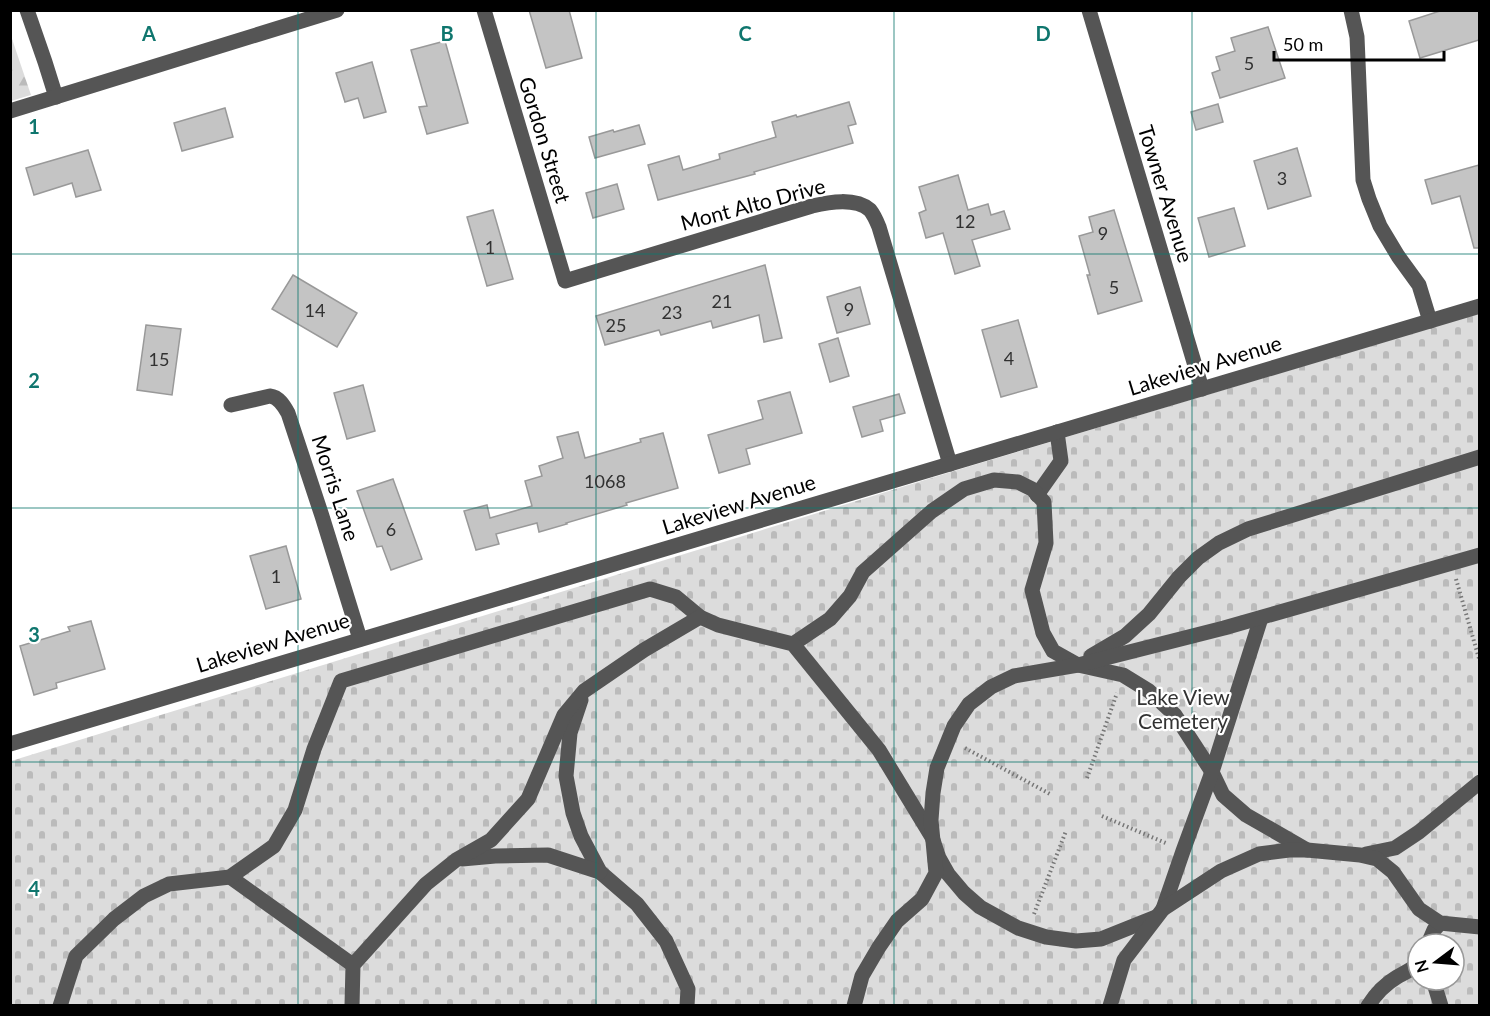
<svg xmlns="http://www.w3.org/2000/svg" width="1490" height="1016" font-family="Lato,sans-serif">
<defs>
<pattern id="forest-firs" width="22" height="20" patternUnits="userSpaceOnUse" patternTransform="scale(1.5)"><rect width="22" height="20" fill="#dcdcdc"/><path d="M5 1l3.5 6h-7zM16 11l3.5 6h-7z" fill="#bbb"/></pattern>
<pattern id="cemetery-stones" width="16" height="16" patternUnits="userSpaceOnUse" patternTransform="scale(1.5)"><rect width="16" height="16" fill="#dcdcdc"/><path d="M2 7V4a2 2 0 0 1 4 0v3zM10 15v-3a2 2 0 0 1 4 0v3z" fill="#bbb"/></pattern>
</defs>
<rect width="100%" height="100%" fill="#fff"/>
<polygon fill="url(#forest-firs)" points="11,36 31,95 11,101 10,101"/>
<path fill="url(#cemetery-stones)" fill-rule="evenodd" d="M 1479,313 L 1479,1005 L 11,1006 L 11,761 L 954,471 ZM 1418,944 L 1454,944 L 1454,980 L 1418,980 Z"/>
<g fill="#c4c4c4" stroke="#999" stroke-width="1.5">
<polygon points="529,10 569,10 582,58 546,68"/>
<polygon points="1443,10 1479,10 1479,40 1420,58 1409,21"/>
<polygon points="1268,27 1285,78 1220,98 1212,73 1220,70 1216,57 1235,51 1231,38"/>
<polygon points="445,41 468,123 427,134 419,107 427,106 411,50"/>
<polygon points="372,62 386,112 364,118 358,98 345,102 336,73"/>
<polygon points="849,102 856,124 848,126 853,143 754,172 755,174 658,200 648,165 679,156 683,170 720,159 719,154 776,137 772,122 796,115 797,117"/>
<polygon points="1218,104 1223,122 1196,130 1191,112"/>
<polygon points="225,108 233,137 182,151 174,123"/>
<polygon points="639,125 645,144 595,158 589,137 613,130 614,132"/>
<polygon points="1297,148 1311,196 1268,209 1254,161"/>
<polygon points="88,150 101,190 76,197 72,183 34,195 26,168"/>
<polygon points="1479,165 1479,248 1474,248 1460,196 1432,204 1425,180"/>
<polygon points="958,175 968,210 988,204 991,215 1004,211 1010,229 972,240 980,266 955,274 943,233 926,238 919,213 926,210 919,187"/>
<polygon points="617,184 624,209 593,218 586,193"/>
<polygon points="1234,208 1245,246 1209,257 1198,218"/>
<polygon points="493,210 513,279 487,286 467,217"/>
<polygon points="1114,210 1142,301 1098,314 1087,275 1090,275 1079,236 1093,232 1089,217"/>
<polygon points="765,265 782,338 764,342 759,315 713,328 711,321 661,335 659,330 605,345 596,316"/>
<polygon points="293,275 357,313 337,347 272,309"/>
<polygon points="860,287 870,324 837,333 827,297"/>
<polygon points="1018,320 1037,387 1001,397 982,330"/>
<polygon points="146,325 181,329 172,395 137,390"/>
<polygon points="838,338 849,376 830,382 819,344"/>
<polygon points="363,385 375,431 347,439 334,393"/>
<polygon points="790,392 802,433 746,449 750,464 719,473 708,435 763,419 758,401"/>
<polygon points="899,394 905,413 880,420 883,431 862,437 853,407"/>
<polygon points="578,432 585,458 641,442 640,439 663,433 678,488 626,503 627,505 566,523 567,524 539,532 537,523 496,534 499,544 476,550 464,511 487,505 490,518 532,506 525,481 542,476 539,466 563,458 557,437"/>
<polygon points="393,479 422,559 391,570 382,546 377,547 357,491"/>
<polygon points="286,546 301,599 266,609 250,556"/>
<polygon points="91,621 105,669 56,683 57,688 34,695 20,646 70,631 68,627"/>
</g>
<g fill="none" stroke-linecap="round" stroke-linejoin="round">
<g stroke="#777" stroke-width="4" stroke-dasharray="1.5 3" stroke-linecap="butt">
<polyline points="1456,579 1480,662"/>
<polyline points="965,748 1050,794"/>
<polyline points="1087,778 1117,693"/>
<polyline points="1102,816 1168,844"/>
<polyline points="1034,914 1066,831"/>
</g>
<g stroke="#555" stroke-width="15">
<polyline points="27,10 45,62 56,97"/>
<path d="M 484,10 L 565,281 L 812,206 C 829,202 855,197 870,210 C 874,215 877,222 879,227 L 950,464"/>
<polyline points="1089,10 1202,389"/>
<polyline points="1351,10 1357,37 1363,180 1369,199 1380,226 1398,256 1419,285 1430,321"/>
<polyline points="10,111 337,10"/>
<path d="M 231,405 L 270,396 C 279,397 284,406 288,413 L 322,516 L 360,639"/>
<polyline points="1037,495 1061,461 1057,432"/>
<polyline points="793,644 830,619 850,596 863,572 932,511 964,489 994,480 1018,482 1032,489 1044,502 1046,543 1032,590 1043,633 1053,651 1078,665 1123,675 1149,691 1175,715 1212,772 1223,795 1246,815 1307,850"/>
<polyline points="1091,656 1125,636 1149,614 1179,577 1198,558 1219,543 1248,529 1480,457"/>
<polyline points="581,700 570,733 566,776 573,813 581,836 600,872 637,904 666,941 688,989 687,1006"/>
<polyline points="10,744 1480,306"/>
<polyline points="1366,854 1395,848 1419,832 1480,782"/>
<polyline points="462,859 495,856 548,855 600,872"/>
<polyline points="230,877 353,965"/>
<polyline points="1163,909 1183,851 1212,772 1261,618"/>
<polyline points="1428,944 1434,930 1440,923"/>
<polyline points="1433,980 1441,1006"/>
<polyline points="60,1006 76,956 114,919 144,896 169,884 230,877 274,846 295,810 314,749 341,681 650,589 676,597 700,617 718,625 793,644 879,750 932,837 939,858 948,874 964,893 980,907 1018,928 1046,937 1076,941 1101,939 1156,917"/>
<polyline points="352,1006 353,965 426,884 456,860 491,840 528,799 564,715 584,691 644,650 700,617"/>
<polyline points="854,1006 862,976 879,947 897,921 922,899 936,873 931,820 933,793 937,768 954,726 969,704 991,687 1014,676 1078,665 1224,628 1480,555"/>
<polyline points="1110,1006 1124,960 1163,909 1221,871 1259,854 1289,850 1307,850 1360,855 1377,859 1393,872 1419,909 1440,923 1480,927"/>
<path d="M 1368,1006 C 1375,995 1385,984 1397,977 C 1404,973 1411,970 1418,964"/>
</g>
</g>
<path fill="none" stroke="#0f766e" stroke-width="1.5" stroke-opacity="0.55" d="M 298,10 L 298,1006M 596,10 L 596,1006M 894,10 L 894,1006M 1192,10 L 1192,1006M 10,254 L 1480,254M 10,508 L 1480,508M 10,762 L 1480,762"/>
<g text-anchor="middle" stroke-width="4.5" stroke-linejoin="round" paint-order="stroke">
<g font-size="18" fill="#313131">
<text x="1249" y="70">5</text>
<text x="1282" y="185">3</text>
<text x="965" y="228">12</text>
<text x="1103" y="240">9</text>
<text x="490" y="254">1</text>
<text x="1114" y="294">5</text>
<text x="722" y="308">21</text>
<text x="849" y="316">9</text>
<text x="315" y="317">14</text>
<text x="672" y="319">23</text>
<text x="616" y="332">25</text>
<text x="1009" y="365">4</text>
<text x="159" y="366">15</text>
<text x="605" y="488">1068</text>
<text x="391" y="536">6</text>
<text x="276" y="583">1</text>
</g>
<g font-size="21" fill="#000" stroke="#fff">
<text transform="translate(544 140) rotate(73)" y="7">Gordon Street</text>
<text transform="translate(1165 194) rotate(73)" y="7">Towner Avenue</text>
<text transform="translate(753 205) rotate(-15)" y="7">Mont Alto Drive</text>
<text transform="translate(1205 366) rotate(-17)" y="7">Lakeview Avenue</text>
<text transform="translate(335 488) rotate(72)" y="7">Morris Lane</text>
<text transform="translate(739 505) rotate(-17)" y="7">Lakeview Avenue</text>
<text transform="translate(273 643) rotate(-17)" y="7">Lakeview Avenue</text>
</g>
<g font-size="21" fill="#333" stroke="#fff">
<text x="1183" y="705">Lake View<tspan x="1183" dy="24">Cemetery</tspan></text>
</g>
</g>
<g font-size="20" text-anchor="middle" font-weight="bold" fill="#0f766e" stroke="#fff" stroke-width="4.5" stroke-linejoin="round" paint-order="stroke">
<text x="149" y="41">A</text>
<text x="447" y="41">B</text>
<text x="745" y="41">C</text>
<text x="1043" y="41">D</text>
<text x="34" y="134">1</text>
<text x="34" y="388">2</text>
<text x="34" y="642">3</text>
<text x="34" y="896">4</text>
</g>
<rect width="1490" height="1016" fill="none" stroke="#000000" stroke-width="24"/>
<g transform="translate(1436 962) rotate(254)"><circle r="28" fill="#ffffff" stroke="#999999" stroke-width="1.5"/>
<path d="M0-4.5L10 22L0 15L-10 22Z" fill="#000000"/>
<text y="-9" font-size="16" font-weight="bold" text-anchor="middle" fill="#000000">N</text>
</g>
<path d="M1274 51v9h170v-9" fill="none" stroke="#000000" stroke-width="3"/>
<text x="1283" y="51" font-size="18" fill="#000000" stroke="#ffffff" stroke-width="4.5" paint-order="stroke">50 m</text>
</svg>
